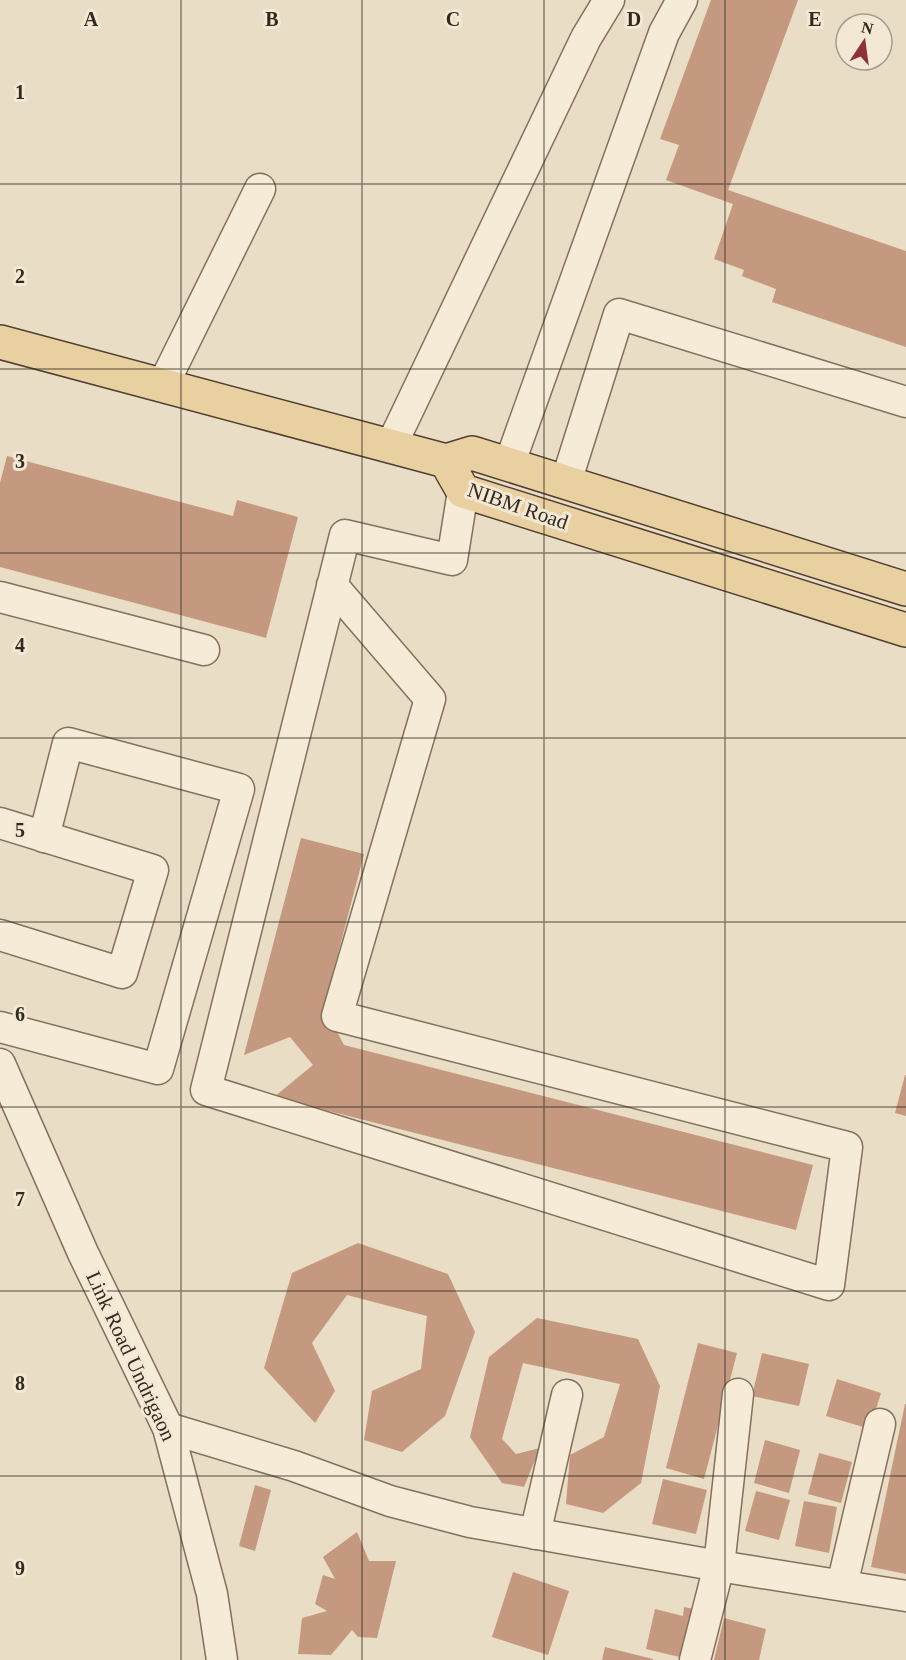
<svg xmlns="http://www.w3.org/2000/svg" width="906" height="1660" font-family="'Times New Roman',serif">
<rect width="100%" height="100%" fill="#e9ddc5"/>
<g fill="#c4997f">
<polygon points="711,0 798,0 728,190 906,251 906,347 772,302 776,289 742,276 744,270 714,259 733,204 666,180 679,145 660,139"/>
<polygon points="7,456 233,516 237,500 298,517 266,638 0,567 0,483"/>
<polygon points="301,838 364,854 324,1007 344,1045 813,1165 796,1230 274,1097 313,1065 290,1037 244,1055"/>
<polygon points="905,1075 906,1075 906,1116 895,1113"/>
<polygon points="358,1243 448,1274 475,1332 445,1416 402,1452 364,1440 372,1391 421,1369 427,1316 347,1295 312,1343 335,1391 315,1423 264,1368 292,1273"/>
<polygon points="537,1318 638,1339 660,1386 641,1483 603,1513 566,1504 570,1455 604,1437 620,1384 523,1363 502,1439 516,1454 540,1448 524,1487 502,1483 470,1437 489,1357"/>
<polygon points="698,1343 737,1353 704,1479 666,1468"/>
<polygon points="762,1353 809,1364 799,1406 752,1396"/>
<polygon points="837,1379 881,1393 870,1429 826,1416"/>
<polygon points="905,1404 906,1404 906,1574 871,1567"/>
<polygon points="765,1440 800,1450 789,1493 754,1483"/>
<polygon points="819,1453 852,1462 841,1503 808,1494"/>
<polygon points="663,1479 707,1490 696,1534 652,1524"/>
<polygon points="255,1485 271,1490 255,1551 239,1546"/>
<polygon points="756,1491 790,1500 779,1540 745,1531"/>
<polygon points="804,1501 837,1507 829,1553 795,1546"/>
<polygon points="357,1532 369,1561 396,1561 377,1638 358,1637 352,1630 331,1655 298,1654 302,1618 327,1611 315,1604 323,1575 335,1579 323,1557"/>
<polygon points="513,1572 569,1591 548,1655 492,1637"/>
<polygon points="684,1607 699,1610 688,1659 646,1649 655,1609 683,1616"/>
<polygon points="724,1618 766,1629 759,1660 714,1660"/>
<polygon points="605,1647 653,1659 653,1660 602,1660"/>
</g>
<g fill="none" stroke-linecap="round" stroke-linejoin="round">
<g stroke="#83705d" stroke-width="33">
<g id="minor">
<polyline points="163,385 260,189"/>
<polyline points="391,446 586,38 609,0"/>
<polyline points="509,465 664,33 682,0"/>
<polyline points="566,482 619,314 906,402"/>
<polyline points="332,585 430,699 337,1016 847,1147 829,1285 206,1090 345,535 452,560 463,491"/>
<polyline points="0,597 204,650"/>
<polyline points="0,823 153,870 122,973 0,935"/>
<polyline points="0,1027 158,1069 239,789 68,743 44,837"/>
<polyline points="0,1064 83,1253 168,1428 212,1594 222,1660"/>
<polyline points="168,1428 294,1466 390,1501 470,1522 719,1566 906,1596"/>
<polyline points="535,1534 567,1395"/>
<polyline points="842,1585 880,1424"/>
<polyline points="695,1660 719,1566 738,1394"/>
</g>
</g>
<g stroke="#513f31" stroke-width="36">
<g id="major">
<polyline points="0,342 446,461 463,491 906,630"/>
<polyline points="446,461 472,453 906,589"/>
</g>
</g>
<use href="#minor" stroke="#f5ebd7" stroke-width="30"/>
<use href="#major" stroke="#e9d0a1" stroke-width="33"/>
</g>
<path fill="none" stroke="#34291f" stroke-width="1.5" stroke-opacity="0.55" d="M 181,0 L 181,1660M 362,0 L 362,1660M 544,0 L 544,1660M 725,0 L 725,1660M 0,184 L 906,184M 0,369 L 906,369M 0,553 L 906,553M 0,738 L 906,738M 0,922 L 906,922M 0,1107 L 906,1107M 0,1291 L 906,1291M 0,1476 L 906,1476"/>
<g text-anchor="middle" stroke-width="6" stroke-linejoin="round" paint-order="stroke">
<g font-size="21" fill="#34291f" stroke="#f2e8d4">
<text transform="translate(518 506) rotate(19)" y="7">NIBM Road</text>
<text transform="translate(131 1356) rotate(65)" y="7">Link Road Undrigaon</text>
</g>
</g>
<g font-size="20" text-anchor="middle" font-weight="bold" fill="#34291f" stroke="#f2e8d4" stroke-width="6" stroke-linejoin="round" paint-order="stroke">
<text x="91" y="26">A</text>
<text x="272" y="26">B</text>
<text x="453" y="26">C</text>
<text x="634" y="26">D</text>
<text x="815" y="26">E</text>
<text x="20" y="99">1</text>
<text x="20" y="283">2</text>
<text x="20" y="468">3</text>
<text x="20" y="652">4</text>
<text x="20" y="837">5</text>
<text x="20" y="1021">6</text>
<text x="20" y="1206">7</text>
<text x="20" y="1390">8</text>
<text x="20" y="1575">9</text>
</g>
<g transform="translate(864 42) rotate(13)"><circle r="28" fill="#f2e8d4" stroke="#a69c8c" stroke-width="1.5"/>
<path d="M0-4.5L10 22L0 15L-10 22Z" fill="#8c3337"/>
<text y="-9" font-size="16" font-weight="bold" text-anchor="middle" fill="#34291f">N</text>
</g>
</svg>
